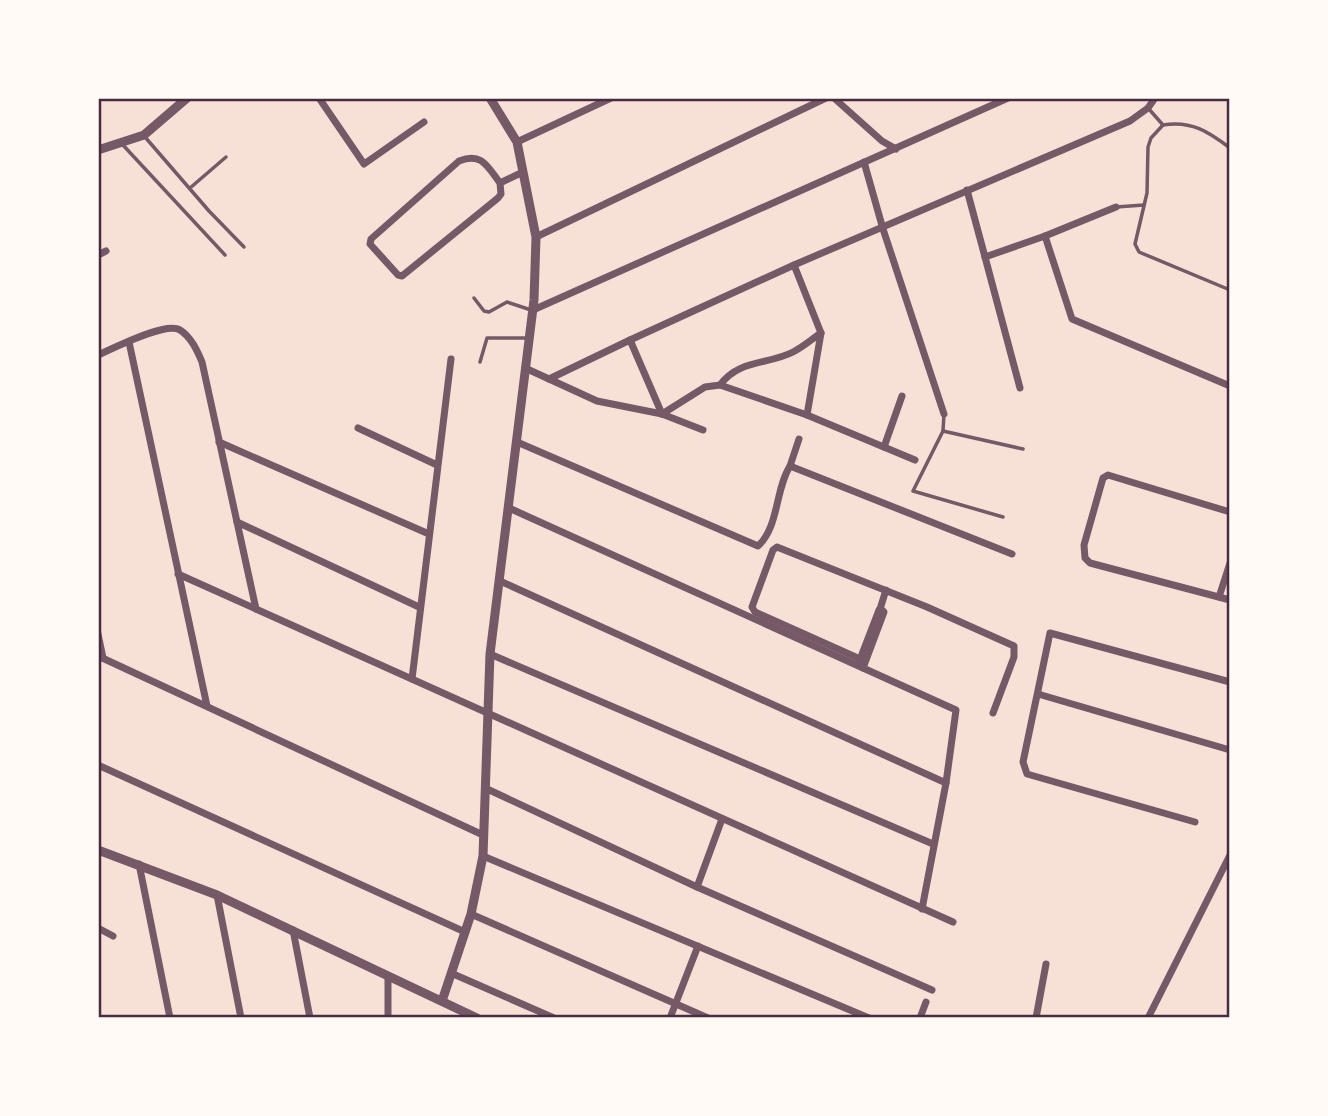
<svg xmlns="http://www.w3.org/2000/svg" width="1328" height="1116" font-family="Cabin,sans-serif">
<rect width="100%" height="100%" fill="#f7e1d7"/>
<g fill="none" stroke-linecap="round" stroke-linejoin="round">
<g stroke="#755966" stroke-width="3.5">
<polyline points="1148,108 1163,125"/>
<polyline points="145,137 209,211 244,247"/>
<polyline points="122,144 225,255"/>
<path d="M 1230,148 C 1209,132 1191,120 1163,125 L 1151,138 L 1148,147 L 1147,193 L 1135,244 L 1139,252 L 1230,290"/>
<polyline points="190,188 226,157"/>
<polyline points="1116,207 1144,205"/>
<polyline points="474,298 484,311 489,312 507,302 531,310"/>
<polyline points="480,362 487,338 527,338"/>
<polyline points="943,431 944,414"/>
<polyline points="1003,517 913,491 943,431 1023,449"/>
</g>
<g stroke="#755966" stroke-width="7">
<polyline points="319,98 364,164 424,122"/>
<polyline points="834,98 882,141 896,149"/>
<polyline points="517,142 611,98"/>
<polyline points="864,162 883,229 944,414"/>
<path d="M 500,183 L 501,194 L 498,198 L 402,276 L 398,275 L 370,244 L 371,239 L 459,161 C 482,152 487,166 500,183 L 523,172"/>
<polyline points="967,190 985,257 1045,236 1072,319 1230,386"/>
<polyline points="1045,236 1116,207"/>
<polyline points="536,237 826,98"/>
<polyline points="98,255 106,251"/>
<polyline points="985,257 1020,388"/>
<polyline points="533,310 1008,98"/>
<polyline points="630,340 662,414"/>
<polyline points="129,342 207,706"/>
<path d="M 98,355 C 114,348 166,321 180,330 C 191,337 197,350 202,362 L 256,609"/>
<polyline points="525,368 549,379 630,340 794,265 1130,121 1148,108 1155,98"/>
<polyline points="549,379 597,401 662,414 703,430"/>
<polyline points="720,385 807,415 915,460"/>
<path d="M 662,414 L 705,387 L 720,385 C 739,359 768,365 793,352 C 803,347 812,339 821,333 L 794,265"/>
<polyline points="807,415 821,333"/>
<polyline points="358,428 437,465"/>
<polyline points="219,442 429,534"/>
<path d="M 517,442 L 758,546 C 779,527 775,490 790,466 L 1012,554"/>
<polyline points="884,447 902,396"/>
<polyline points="790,466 799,439"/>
<polyline points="509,508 956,710 946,783 922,909"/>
<polyline points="1230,512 1108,475 1103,478 1084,545 1085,558 1090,563 1230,600"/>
<polyline points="237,522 419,607"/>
<polyline points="178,574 953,922"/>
<polyline points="500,581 946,783"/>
<polyline points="1219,597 1230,563"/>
<polyline points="880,609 886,590"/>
<polyline points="98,634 103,658"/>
<polyline points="490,654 933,844"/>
<polyline points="98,656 483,835"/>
<polyline points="860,659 755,612 752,607 773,550 777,547 927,607 1014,646 1014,657 993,713"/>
<polyline points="859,662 879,610 881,609 884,612 863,668"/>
<polyline points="412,679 451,359"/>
<polyline points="1038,694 1230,750"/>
<polyline points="98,765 465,932"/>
<polyline points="485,788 697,887 932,990"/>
<polyline points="1195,822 1027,774 1023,762 1050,633 1230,682"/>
<polyline points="483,856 869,1018"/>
<polyline points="139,864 170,1018"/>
<polyline points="697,887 722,819"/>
<polyline points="217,895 241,1018"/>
<polyline points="471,914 708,1018"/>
<polyline points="98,928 113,936"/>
<polyline points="293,930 310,1018"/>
<polyline points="451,973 554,1018"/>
<polyline points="388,976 388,1018"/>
<polyline points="670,1018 698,946"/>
<polyline points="920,1018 926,1002"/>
<polyline points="1036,1018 1046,964"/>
<polyline points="1148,1018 1230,855"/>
</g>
<g stroke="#755966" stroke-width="9">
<polyline points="98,150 144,135 187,98"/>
<polyline points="98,850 217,895 477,1018"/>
<polyline points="442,1001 471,914 483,856 490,654 534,300 536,237 517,142 490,98"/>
</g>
</g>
<rect width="1328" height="1116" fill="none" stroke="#fffaf5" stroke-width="200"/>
<rect x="100" y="100" width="1128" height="916" fill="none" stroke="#4a2c40" stroke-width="2.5"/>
</svg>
